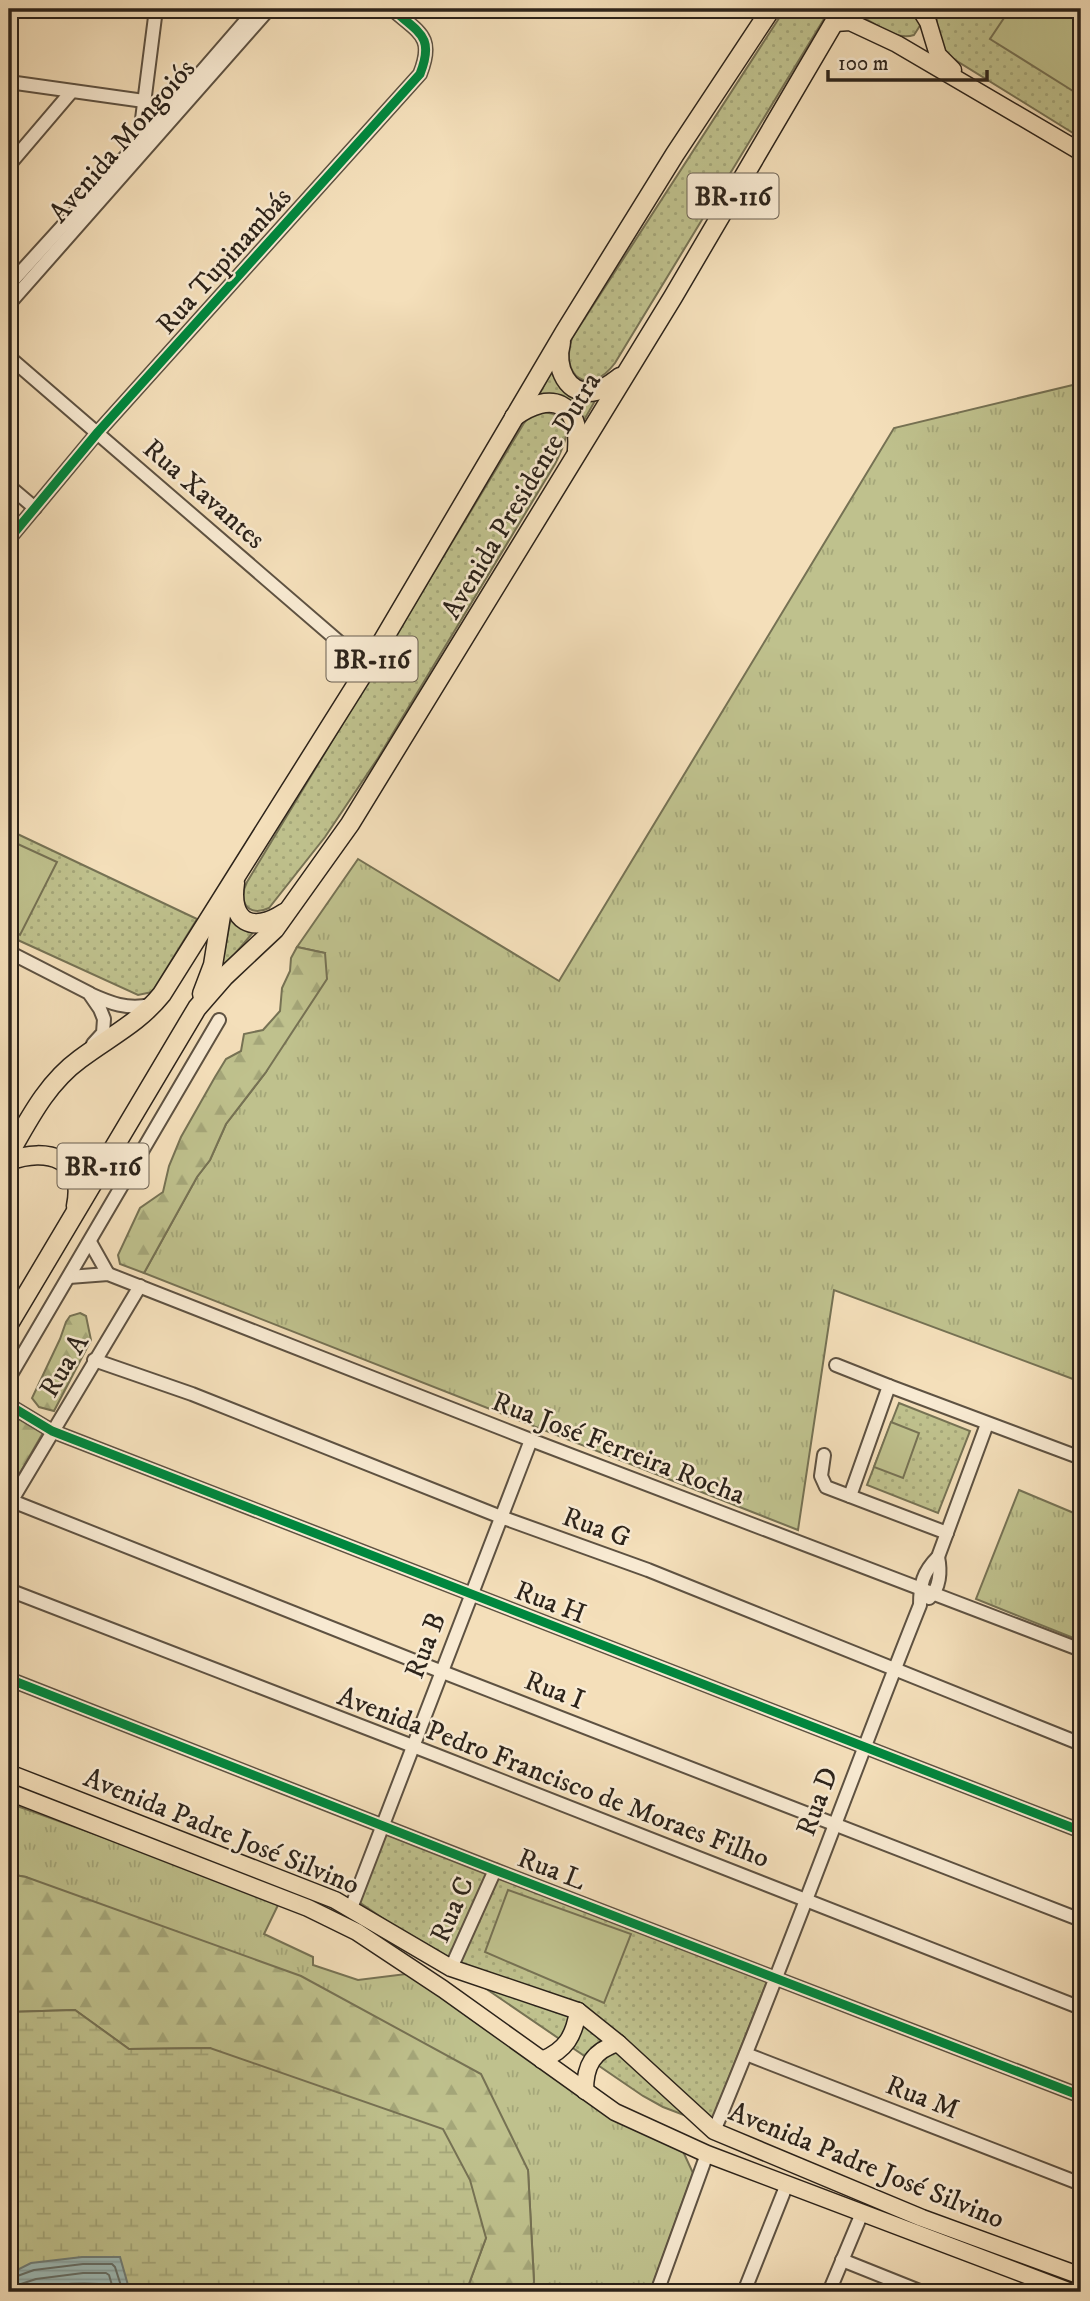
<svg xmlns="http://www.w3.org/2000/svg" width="1090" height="2301" font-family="'IM FELL DW Pica',serif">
<defs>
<pattern id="grass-tufts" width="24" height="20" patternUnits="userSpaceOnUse" patternTransform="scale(1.75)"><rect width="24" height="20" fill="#bfc18d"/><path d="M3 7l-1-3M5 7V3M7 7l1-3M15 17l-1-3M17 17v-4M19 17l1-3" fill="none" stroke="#a4a679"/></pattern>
<pattern id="forest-firs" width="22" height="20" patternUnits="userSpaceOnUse" patternTransform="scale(1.75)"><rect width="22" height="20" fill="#bfc18d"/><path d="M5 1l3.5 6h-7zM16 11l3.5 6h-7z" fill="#a4a679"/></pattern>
<pattern id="wetland-marsh" width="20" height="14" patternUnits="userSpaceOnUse" patternTransform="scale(1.75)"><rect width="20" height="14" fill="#bfc18d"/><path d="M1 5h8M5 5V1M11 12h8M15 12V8" fill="none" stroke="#a4a679"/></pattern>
<pattern id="park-dots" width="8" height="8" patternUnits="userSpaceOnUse" patternTransform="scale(1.75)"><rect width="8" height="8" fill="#bfc18d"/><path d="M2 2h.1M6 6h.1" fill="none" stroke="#a4a679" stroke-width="1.8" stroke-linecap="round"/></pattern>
<pattern id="water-rules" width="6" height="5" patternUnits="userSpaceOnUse" patternTransform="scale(1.75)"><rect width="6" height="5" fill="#9ebbb7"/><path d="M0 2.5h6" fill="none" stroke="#88a09d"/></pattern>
</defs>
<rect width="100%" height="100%" fill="#f4dfba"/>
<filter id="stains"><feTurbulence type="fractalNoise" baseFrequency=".00286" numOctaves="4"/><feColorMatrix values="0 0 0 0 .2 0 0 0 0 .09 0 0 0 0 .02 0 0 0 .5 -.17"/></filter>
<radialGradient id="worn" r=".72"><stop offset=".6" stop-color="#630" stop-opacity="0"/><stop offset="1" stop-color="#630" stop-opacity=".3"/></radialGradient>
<g fill="url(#grass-tufts)" stroke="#767254" stroke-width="2">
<polygon points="1081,383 1081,1382 834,1290 798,1530 144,1273 197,1177 210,1160 226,1124 266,1072 325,953 297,947 358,859 559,981 894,428"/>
<polygon points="1019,1490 1081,1516 1081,1641 976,1599"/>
<polygon points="9,1803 280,1901 264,1934 313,1957 313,1965 358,1980 414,1973 681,2147 693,2173 650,2292 530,2292 534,2281 528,2170 26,1877 9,1874"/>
</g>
<g fill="url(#forest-firs)" stroke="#767254" stroke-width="2">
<polygon points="297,947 325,953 327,979 266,1072 226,1124 210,1160 197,1177 144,1273 120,1264 118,1255 140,1208 163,1192 169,1166 181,1137 215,1077 226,1059 241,1051 244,1034 263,1030 280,1011 282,988 290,971 291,958"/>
<polygon points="80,1313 86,1316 91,1340 54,1411 39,1407 32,1398 60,1339 66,1322 70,1316"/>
<polygon points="9,1414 44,1431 9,1492"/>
<polygon points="9,1874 26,1877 301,1976 481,2074 528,2170 534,2282 530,2292 466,2292 486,2238 210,2048 129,2049 75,2010 9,2012"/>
</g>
<polygon fill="url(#wetland-marsh)" stroke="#767254" stroke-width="2" points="75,2010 129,2049 210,2048 443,2129 470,2180 486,2238 466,2292 9,2292 9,2012"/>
<g fill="url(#park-dots)" stroke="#767254" stroke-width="2">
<path d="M 785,9 L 830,9 L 615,363 C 589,398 559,376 572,338 Z"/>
<path d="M 852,9 L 917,9 L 923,21 L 914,35 C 892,42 872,18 850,12 Z"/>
<polygon points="936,9 1081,9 1081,138 944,53 937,27"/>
<polygon points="551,372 559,385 596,399 583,422 555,395 539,395"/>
<path d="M 542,412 C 579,415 566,442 555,464 L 378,758 L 325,837 L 269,908 C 248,918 237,901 247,882 L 524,423 L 529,417 Z"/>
<polygon points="9,830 197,919 152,992 138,995 9,936"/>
<polygon points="231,916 256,929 217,975 224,955"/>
<polygon points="899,1403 970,1431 938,1513 867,1485"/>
<polygon points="387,1830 768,1979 710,2125 663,2107 643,2096 359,1902"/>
</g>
<g fill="#bfc18d" stroke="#767254" stroke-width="2">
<polygon points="1010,9 1081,9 1081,96 990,39"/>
<polygon points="9,840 57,862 20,935 9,929"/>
<polygon points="891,1422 919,1433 903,1478 874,1467"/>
<polygon points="508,1890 631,1934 604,2003 485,1952"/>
</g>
<polygon fill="url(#water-rules)" stroke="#707e78" stroke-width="2" points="82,2257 120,2257 130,2292 9,2292 9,2274 31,2263"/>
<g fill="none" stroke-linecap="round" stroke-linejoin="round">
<g stroke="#656f68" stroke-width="2">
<polyline points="9,2279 34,2270 83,2264 112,2264 115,2267 123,2292"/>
<polyline points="9,2288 36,2279 83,2273 106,2273 109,2275 114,2292"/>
<path d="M 31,2292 C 50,2284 79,2283 99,2284 L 103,2292"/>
</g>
<g stroke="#5e5242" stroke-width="16">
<g id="minor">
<polyline points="9,82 144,101"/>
<polyline points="147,141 141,134 141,127 156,9"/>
<polyline points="9,165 72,91"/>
<polyline points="9,285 178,99 256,9"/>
<polyline points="9,304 269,9"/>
<polyline points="9,357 367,666"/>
<polyline points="9,486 35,508"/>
<path d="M 9,539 L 98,432 L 420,74 C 435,36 419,33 392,9"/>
<polyline points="9,952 89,993 100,1009 104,1019 103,1033 93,1044"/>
<path d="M 90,994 C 110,1003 127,1010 150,1005"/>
<polyline points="90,1242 108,1274"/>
<polyline points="69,1277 108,1274 531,1440 1081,1650"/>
<polyline points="94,1360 192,1394 501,1517 648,1570 1081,1744"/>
<polyline points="836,1365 889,1386 850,1496"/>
<polyline points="9,1378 219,1020"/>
<polyline points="889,1386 1081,1458"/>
<polyline points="9,1405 52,1431 1081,1831"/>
<polyline points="824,1455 821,1476 826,1487 947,1533"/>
<polyline points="12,1501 440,1671 1081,1920"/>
<polyline points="9,1505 140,1286"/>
<polyline points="9,1590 436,1755 1081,2008"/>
<path d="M 929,1598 C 940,1589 941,1571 938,1557"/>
<polyline points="9,1679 495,1870 1081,2096"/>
<polyline points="351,1908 531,1440"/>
<polyline points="451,1968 495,1870"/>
<polyline points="746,2054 1081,2184"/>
<path d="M 714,2131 C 787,1958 850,1780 920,1605 C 920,1584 923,1572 938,1557 L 987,1424"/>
<polyline points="842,2260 922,2292"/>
<polyline points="657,2292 707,2154"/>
<polyline points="744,2292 787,2184"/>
<polyline points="829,2292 862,2213"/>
</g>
</g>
<g stroke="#2c231a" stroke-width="19">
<g id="major">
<polyline points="920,9 928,22 938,55 953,70"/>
<polyline points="835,23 850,22 897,44 1081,152"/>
<polyline points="9,1773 335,1900 451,1968 578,2011 618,2043 714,2131 922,2218 1081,2276"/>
<polyline points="9,1792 308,1908 357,1932 443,1989 615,2112 707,2154 1071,2292"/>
<path d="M 542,2060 C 566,2050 574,2036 578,2011"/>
<path d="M 585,2091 C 585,2065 593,2051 618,2043"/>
</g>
</g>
<g stroke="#2c231a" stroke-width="21">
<g id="highway">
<path d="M 561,343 C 554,366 567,398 596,391 C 605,389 612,383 620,377"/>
<path d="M 514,417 C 551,390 581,402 577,450"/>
<path d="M 235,883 C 229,922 252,934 284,913"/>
<polyline points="202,994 213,965 223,903"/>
<path d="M 9,1154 C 29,1119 47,1083 80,1059 C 109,1037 139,1023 162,994 L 363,674 L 564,333 L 675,154 L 771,9"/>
<path d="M 9,1161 C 47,1147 86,1158 76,1206"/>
<polyline points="9,1324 197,1008 224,977 275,929 350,824 673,297 842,9"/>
</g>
</g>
<use href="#minor" stroke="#f8ead2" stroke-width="12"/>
<use href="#major" stroke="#f4dfba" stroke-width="16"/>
<use href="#highway" stroke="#f4dfba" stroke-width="18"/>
<g stroke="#f8ead2" stroke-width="13">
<g id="cycleway">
<path d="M 9,539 L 98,432 L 420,74 C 435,36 419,33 392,9"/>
<polyline points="9,1405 52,1431 1081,1831"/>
<polyline points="9,1679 495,1870 1081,2096"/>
</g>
</g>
<use href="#cycleway" stroke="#00873e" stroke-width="9"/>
</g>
<g text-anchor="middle" stroke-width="5" stroke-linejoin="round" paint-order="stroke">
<g fill="#f8ead2" stroke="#695f51" stroke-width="2">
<rect x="687.5" y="173.5" width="91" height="45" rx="5"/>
<rect x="326.5" y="636.5" width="91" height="45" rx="5"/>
<rect x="57.5" y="1143.5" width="91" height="45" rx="5"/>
</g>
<g font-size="26" font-weight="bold" fill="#2c231a">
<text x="733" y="205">BR-116</text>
<text x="372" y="668">BR-116</text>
<text x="103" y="1175">BR-116</text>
</g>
<g font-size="28" fill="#2c231a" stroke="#f8ead2">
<text transform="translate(121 140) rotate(-49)" y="10">Avenida Mongoiós</text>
<text transform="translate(223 260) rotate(-48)" y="10">Rua Tupinambás</text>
<text transform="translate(205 493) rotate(41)" y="10">Rua Xavantes</text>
<text transform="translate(520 495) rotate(-59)" y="10">Avenida Presidente Dutra</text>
<text transform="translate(63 1365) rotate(-59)" y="10">Rua A</text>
<text transform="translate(619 1447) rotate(21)" y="10">Rua José Ferreira Rocha</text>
<text transform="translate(597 1526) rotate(20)" y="10">Rua G</text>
<text transform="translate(551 1601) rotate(21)" y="10">Rua H</text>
<text transform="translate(424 1645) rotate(-69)" y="10">Rua B</text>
<text transform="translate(555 1689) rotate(21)" y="10">Rua I</text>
<text transform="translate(554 1776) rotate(21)" y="10">Avenida Pedro Francisco de Moraes Filho</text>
<text transform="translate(816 1801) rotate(-69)" y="10">Rua D</text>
<text transform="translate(222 1830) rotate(22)" y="10">Avenida Padre José Silvino</text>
<text transform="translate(552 1868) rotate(21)" y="10">Rua L</text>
<text transform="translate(451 1909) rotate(-66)" y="10">Rua C</text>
<text transform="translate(923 2096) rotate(21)" y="10">Rua M</text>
<text transform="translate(867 2164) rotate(22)" y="10">Avenida Padre José Silvino</text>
</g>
</g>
<rect width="1090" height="2301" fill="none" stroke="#f4dfba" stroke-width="35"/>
<rect x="10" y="10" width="1069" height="2280" fill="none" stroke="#2c231a" stroke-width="3.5"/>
<rect x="18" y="18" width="1055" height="2266" fill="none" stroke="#2c231a" stroke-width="2"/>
<path d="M828 70v10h159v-10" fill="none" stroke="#2c231a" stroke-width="3.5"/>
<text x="838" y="70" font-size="21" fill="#2c231a" stroke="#f8ead2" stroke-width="5" paint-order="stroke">100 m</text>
<rect width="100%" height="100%" filter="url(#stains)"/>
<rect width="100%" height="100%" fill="url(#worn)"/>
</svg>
